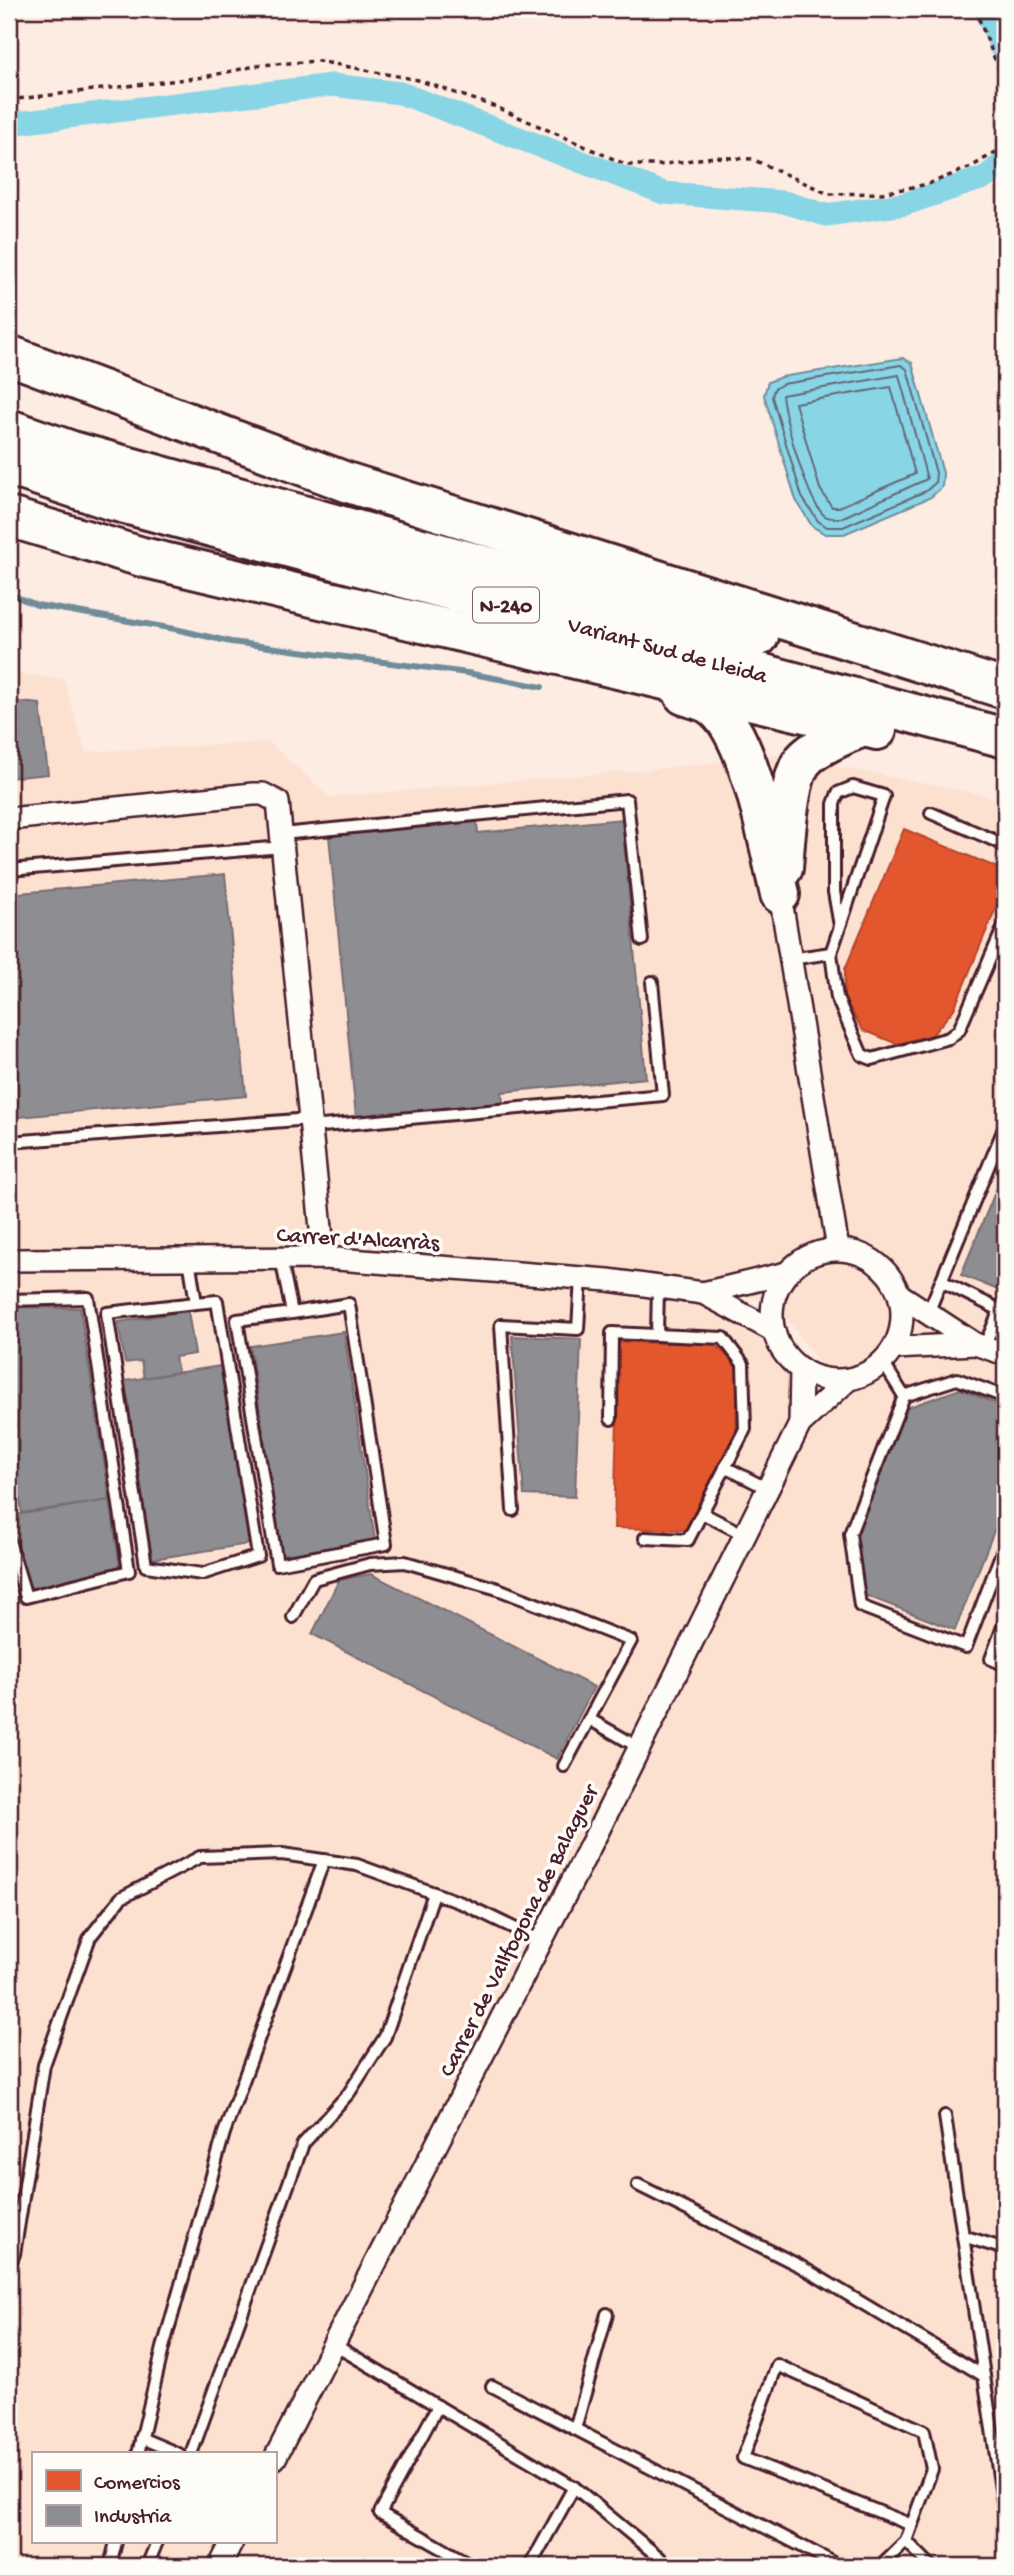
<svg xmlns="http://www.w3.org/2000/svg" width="1014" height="2575" font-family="'Gochi Hand',sans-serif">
<rect width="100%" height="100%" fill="#fcece1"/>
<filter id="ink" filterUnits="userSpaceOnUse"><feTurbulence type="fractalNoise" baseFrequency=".0143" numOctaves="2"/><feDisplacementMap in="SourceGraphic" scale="14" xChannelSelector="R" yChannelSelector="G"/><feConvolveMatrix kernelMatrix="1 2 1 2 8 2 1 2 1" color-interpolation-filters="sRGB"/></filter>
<g filter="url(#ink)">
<path fill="#fce1d1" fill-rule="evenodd" d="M 9,673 L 64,679 L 85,752 L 269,742 L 329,797 L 648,770 L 776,755 L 981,794 L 1005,804 L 1005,2566 L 9,2566 ZM 671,1288 L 774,1301 L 832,1380 L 614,1800 L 794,1424 L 792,1362 L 760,1324 ZM 33,2454 L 275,2454 L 275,2542 L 33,2542 Z"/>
<polygon fill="#88d5e6" stroke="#6f8c9b" stroke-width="2" points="903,358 912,363 943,473 942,487 931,497 844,534 825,534 812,526 796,500 764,395 768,382 781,377"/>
<g fill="#e4572e" stroke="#b6462d" stroke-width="2">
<polygon points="904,829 1005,871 1005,886 954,1009 932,1035 897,1044 863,1030 844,999 845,969"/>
<polygon points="619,1342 715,1344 738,1367 736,1435 688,1530 614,1528"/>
</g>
<g fill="#8d8d92" stroke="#796c73" stroke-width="2">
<polygon points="9,701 40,704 48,774 9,778"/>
<polygon points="622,819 646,1078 502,1092 503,1103 356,1117 329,836 477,822 478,833"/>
<polygon points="225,874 246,1096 9,1118 9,894"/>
<polygon points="1005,1168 1005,1293 961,1275"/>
<polygon points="9,1307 80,1308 110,1500 22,1513 9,1424"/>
<polygon points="188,1311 195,1354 175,1357 178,1372 144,1378 141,1361 125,1363 118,1322"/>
<polygon points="344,1332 375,1540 282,1555 250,1346"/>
<polygon points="512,1336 581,1339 575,1497 524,1495"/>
<polygon points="221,1366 249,1544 152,1559 124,1381"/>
<polygon points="960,1389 1005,1407 1005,1503 955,1630 862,1594 856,1534 906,1408"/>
<polygon points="110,1500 120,1568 30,1591 9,1527 9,1516"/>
<polygon points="371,1574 594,1687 557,1759 312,1634 339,1580"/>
</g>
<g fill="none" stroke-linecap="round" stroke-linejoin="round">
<g stroke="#636876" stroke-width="2">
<polygon points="901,365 907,369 936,473 935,483 926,491 843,527 827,527 818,521 802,497 772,397 774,389 783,384"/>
<path d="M 899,375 L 927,479 L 841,518 C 836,518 830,519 825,516 C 807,502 785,419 782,395 Z"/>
<polygon points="891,387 915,474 839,507 832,507 820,489 795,403"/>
</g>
<polyline stroke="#6f8c9b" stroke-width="6" points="9,594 37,605 175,629 231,642 467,673 542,687"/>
<g stroke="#88d5e6" stroke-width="23">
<polyline points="985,9 1005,57"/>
<polyline points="9,124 332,85 400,93 664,193 784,202 826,215 905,204 986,177 1005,161"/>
</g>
<g stroke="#4a1f2b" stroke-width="16">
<g id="lane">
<polyline points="931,813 1005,845"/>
<polyline points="282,834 627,800 642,940"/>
<polyline points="9,870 283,847"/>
<polyline points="831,953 884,796 853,787 838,793 834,804 834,892 840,926"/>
<polyline points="790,959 831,953 837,998 862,1055 872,1059 949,1038 959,1030 1005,924"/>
<polyline points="311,1127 663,1095 652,982"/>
<polyline points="9,1142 310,1119"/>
<polyline points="281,1258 292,1313 237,1320 277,1564 386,1544 349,1304 292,1313"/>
<polyline points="189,1259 196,1303 107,1313 146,1566 202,1574 258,1556 217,1301 196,1303"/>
<polyline points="941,1281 1000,1310 984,1347"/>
<polyline points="9,1300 88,1298 129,1571 26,1597 9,1541"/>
<polyline points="928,1313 1005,1126"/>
<polyline points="657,1334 658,1287"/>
<polyline points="882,1361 904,1396"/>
<polyline points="904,1396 850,1534 860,1606 966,1647 1005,1544"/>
<polyline points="904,1396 957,1379 1005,1397"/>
<polyline points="611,1419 612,1333 723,1338 743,1364 745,1429 688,1540 645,1538"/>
<polyline points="725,1467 768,1489"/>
<polyline points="513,1510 501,1325 578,1329 581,1278"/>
<polyline points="702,1513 745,1535"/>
<polyline points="293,1617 314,1579 370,1564 405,1562 498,1589 631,1641 589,1719 640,1748"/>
<polyline points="1005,1621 991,1659 1005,1665"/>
<polyline points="564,1766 589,1719"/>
<polyline points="945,2116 1005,2516"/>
<polyline points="638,2185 800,2266 984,2376"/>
<polyline points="963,2236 1005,2249"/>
<polyline points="9,2266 14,2254 44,2065 90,1937 121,1898 200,1857 282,1854 357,1865 464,1904 541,1941"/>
<polyline points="333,2344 574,2487 660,2558 655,2566"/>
<polyline points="492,2386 840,2566"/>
<polyline points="438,2406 380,2513 473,2566"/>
<polyline points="575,2429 607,2314"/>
<polyline points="141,2438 179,2454"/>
<polyline points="138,2454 163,2348 224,2133 324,1860"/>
<polyline points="191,2454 303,2144 349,2093 385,2037 434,1893"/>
<polyline points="906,2541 931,2566"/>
<polyline points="110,2566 116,2542"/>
<polyline points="147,2566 157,2542"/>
<polyline points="530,2566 574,2487"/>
<polyline points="880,2566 906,2541 932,2469 924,2431 777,2365 743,2458 912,2525"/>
</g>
</g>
<g stroke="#4a1f2b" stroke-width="26">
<g id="street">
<polyline points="9,819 253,794 263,794 278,802 324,1258"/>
<polyline points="780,894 838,1249"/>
<circle cx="837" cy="1315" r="65"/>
<polyline points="9,1260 324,1258 608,1280 703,1293 774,1331"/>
<polyline points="703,1293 787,1273"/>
<polyline points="900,1295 975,1344 1005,1354"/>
<polyline points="894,1348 975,1344"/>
<polyline points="800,1424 801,1369"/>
<polyline points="275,2458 598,1831 800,1424 849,1379"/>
<polyline points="220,2566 232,2542"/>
</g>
</g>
<g stroke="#4a1f2b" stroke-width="44">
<g id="highway">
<polyline points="9,355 349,483 1005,689"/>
<polyline points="9,429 72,451 587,594 759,636"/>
<path id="s1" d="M 9,466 L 110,500 L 1005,738"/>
<polyline points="9,517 142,557 877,730"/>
<path d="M 684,695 C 692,698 702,700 709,704 C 750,729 769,848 780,894"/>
<path d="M 783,868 C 785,843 788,781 802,762 C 812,748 847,733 863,727"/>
</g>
</g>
<g stroke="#4a1f2b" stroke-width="3.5" stroke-dasharray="5 5" stroke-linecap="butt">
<polyline points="975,9 1005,85"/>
<polyline points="9,100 204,77 260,65 318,61 418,80 496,107 627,165 659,165 713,157 752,159 829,194 882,193 928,184 971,167 999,150 1005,140"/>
</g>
<use href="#lane" stroke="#fdfcf7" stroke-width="10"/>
<use href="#street" stroke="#fdfcf7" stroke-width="21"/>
<use href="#highway" stroke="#fdfcf7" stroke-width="38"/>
</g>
</g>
<g text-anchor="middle" stroke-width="7" stroke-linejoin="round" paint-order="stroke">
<rect fill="#fdfcf7" stroke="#806168" stroke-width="2" x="473" y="587.5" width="66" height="35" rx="5"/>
<g font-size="21" font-weight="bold" fill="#4a1f2b">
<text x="506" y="612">N-240</text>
</g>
<g font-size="23" fill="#4a1f2b" stroke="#fdfcf7">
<text dy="8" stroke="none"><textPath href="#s1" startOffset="684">Variant Sud de Lleida</textPath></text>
<text transform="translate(358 1237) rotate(3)" y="8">Carrer d'Alcarràs</text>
<text transform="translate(517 1930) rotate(-63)" y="8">Carrer de Vallfogona de Balaguer</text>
</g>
</g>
<rect width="1014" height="2575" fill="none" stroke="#fdfcf7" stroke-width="35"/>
<rect x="18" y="18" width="979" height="2540" fill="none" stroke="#4a1f2b" stroke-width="2.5" filter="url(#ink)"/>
<rect x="32" y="2452" width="245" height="91" fill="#fdfcf7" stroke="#b5a4a5" stroke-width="2"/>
<rect x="46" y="2470" width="35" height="21" fill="#e4572e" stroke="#b5a4a5" stroke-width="2"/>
<text x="94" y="2488" font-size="21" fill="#4a1f2b">Comercios</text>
<rect x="46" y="2505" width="35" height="21" fill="#8d8d92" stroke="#b5a4a5" stroke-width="2"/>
<text x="94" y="2522" font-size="21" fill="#4a1f2b">Industria</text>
</svg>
